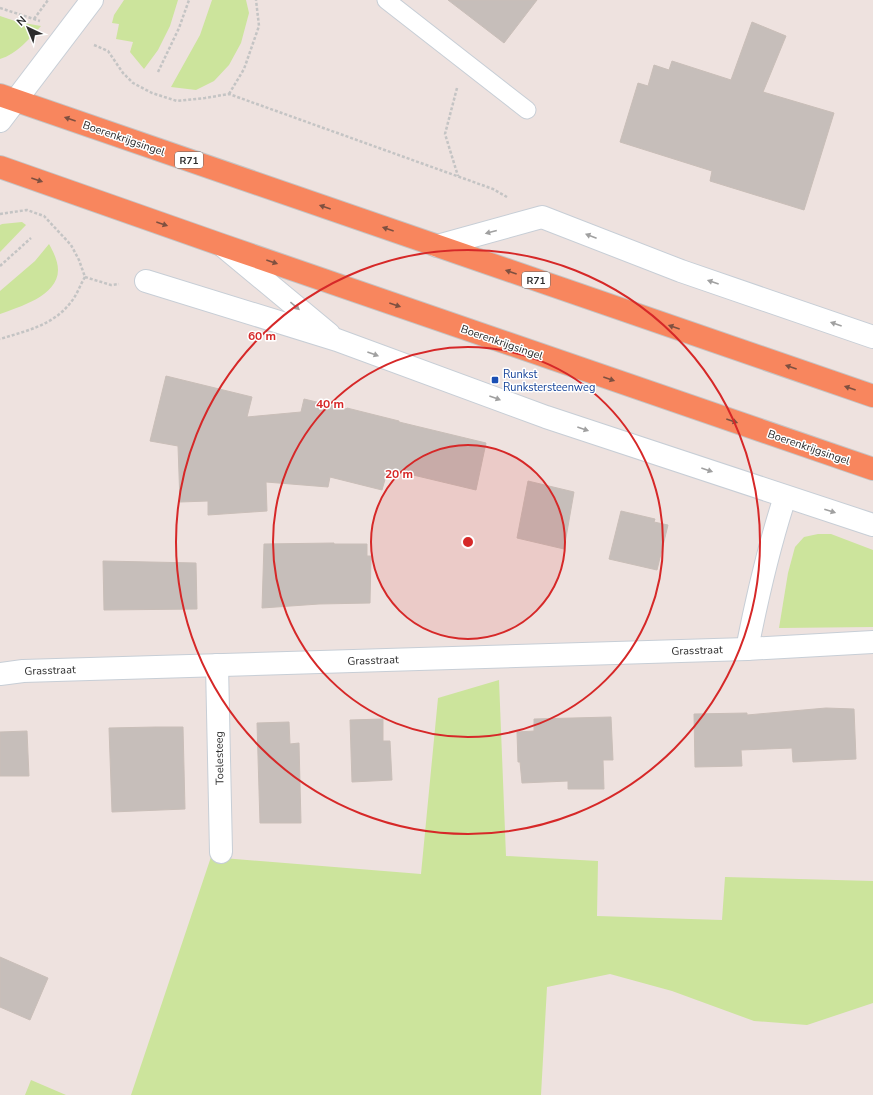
<svg xmlns="http://www.w3.org/2000/svg" width="873" height="1095" font-family="'Nunito Sans',sans-serif">
<rect width="100%" height="100%" fill="#eee2df"/>
<g fill="#cce49c">
<polygon points="124,0 178,0 170,26 158,50 144,69 130,52 133,42 116,39 119,24 112,23 114,15"/>
<polygon points="212,0 246,0 249,13 241,43 229,65 214,81 196,90 171,87 200,35"/>
<path d="M 0,16 L 18,22 L 41,26 C 29,39 17,54 0,59 Z"/>
<polygon points="22,222 26,225 0,252 0,225 2,224"/>
<path d="M 49,244 C 53,251 58,261 58,270 C 58,296 19,307 0,314 L 0,291 L 35,261 Z"/>
<polygon points="818,534 831,534 873,550 873,627 779,628 788,573 795,547 804,537"/>
<polygon points="499,680 506,856 598,861 597,916 722,920 725,877 873,881 873,1003 807,1025 754,1021 672,991 610,974 547,987 541,1095 131,1095 211,857 421,874 438,698"/>
<polygon points="31,1080 66,1095 25,1095"/>
</g>
<g fill="#c6beba" stroke="#c9beb8">
<polygon points="448,0 537,0 504,43"/>
<polygon points="752,22 786,36 763,92 834,113 804,210 710,181 712,171 620,142 638,83 648,86 654,65 669,70 672,61 731,80"/>
<polygon points="166,376 252,397 247,417 301,412 304,399 346,409 347,408 399,421 399,422 486,443 476,490 388,469 382,490 330,477 328,487 266,482 267,511 208,515 208,501 180,502 178,446 150,441"/>
<polygon points="528,481 574,492 564,549 517,538"/>
<polygon points="621,511 655,519 654,522 668,525 657,570 609,559"/>
<polygon points="334,543 334,544 367,544 367,556 371,556 370,603 319,604 262,608 264,544"/>
<polygon points="103,561 196,563 197,609 104,610"/>
<polygon points="826,708 854,709 856,759 793,762 792,748 741,750 742,766 695,767 694,714 747,713 747,715"/>
<polygon points="611,717 613,760 603,760 604,789 568,789 568,781 522,783 520,762 518,762 517,732 534,731 534,719"/>
<polygon points="383,719 383,741 390,741 392,780 352,782 350,720"/>
<polygon points="289,722 290,744 299,743 301,823 260,823 257,723"/>
<polygon points="156,727 183,727 185,809 112,812 109,728"/>
<polygon points="27,731 29,776 0,776 0,732"/>
<polygon points="0,957 48,978 30,1020 0,1007"/>
</g>
<g fill="none" stroke-linecap="round" stroke-linejoin="round">
<g stroke="#c7ced6" stroke-width="19">
<polyline id="service" points="386,0 527,110"/>
</g>
<g stroke="#c7ced6" stroke-width="24">
<g id="minor">
<polyline points="16,100 92,0"/>
<polyline points="223,246 329,334"/>
<polyline points="437,246 542,217 681,271 873,337"/>
<polyline points="146,281 337,340 546,417 873,525"/>
<path d="M 747,649 C 757,598 769,546 785,497"/>
<polyline points="217,665 221,852"/>
<polyline points="0,674 23,671 747,649 873,642"/>
</g>
</g>
<g stroke="#c7ced6" stroke-width="24">
<polyline id="tertiary" points="0,121 16,100"/>
</g>
<g stroke="#c4c4c4" stroke-width="24">
<g id="trunk">
<polyline points="0,95 873,396"/>
<polyline points="0,167 222,245 873,469"/>
</g>
</g>
<g stroke="#c4c4c4" stroke-width="2.5" stroke-dasharray="3 2" stroke-linecap="butt">
<polyline points="0,8 40,21"/>
<polyline points="34,19 48,0"/>
<polyline points="94,45 108,51 123,73 133,83 152,93 177,101 205,98 229,94 493,189 507,197"/>
<polyline points="158,72 179,28 189,0"/>
<polyline points="457,88 445,134 458,176"/>
<polyline points="229,94 244,69 259,26 256,0"/>
<path d="M 0,214 L 27,210 L 44,216 L 71,245 L 79,260 L 85,277 C 80,285 77,295 71,302 C 54,325 26,331 0,339"/>
<polyline points="0,266 31,238"/>
<polyline points="85,277 111,285 119,284"/>
</g>
<use href="#service" stroke="#fff" stroke-width="17"/>
<use href="#minor" stroke="#fff" stroke-width="22"/>
<use href="#tertiary" stroke="#fff" stroke-width="22"/>
<use href="#trunk" stroke="#f8865e" stroke-width="22"/>
</g>
<defs><path id="oneway-solid" d="M-6-.8H1V-3.2L6.5 0L1 3.2V.8H-6Z"/></defs>
<g fill="#7e5040">
<use href="#oneway-solid" transform="translate(70 119) rotate(-161)"/>
<use href="#oneway-solid" transform="translate(37 180) rotate(19)"/>
<use href="#oneway-solid" transform="translate(325 207) rotate(-161)"/>
<use href="#oneway-solid" transform="translate(162 224) rotate(19)"/>
<use href="#oneway-solid" transform="translate(388 229) rotate(-161)"/>
<use href="#oneway-solid" transform="translate(272 262) rotate(19)"/>
<use href="#oneway-solid" transform="translate(511 272) rotate(-161)"/>
<use href="#oneway-solid" transform="translate(395 305) rotate(19)"/>
<use href="#oneway-solid" transform="translate(674 327) rotate(-161)"/>
<use href="#oneway-solid" transform="translate(791 367) rotate(-161)"/>
<use href="#oneway-solid" transform="translate(609 379) rotate(19)"/>
<use href="#oneway-solid" transform="translate(850 388) rotate(-161)"/>
<use href="#oneway-solid" transform="translate(732 421) rotate(19)"/>
</g>
<g fill="#a0a0a0">
<use href="#oneway-solid" transform="translate(491 232) rotate(165)"/>
<use href="#oneway-solid" transform="translate(591 236) rotate(-159)"/>
<use href="#oneway-solid" transform="translate(713 282) rotate(-161)"/>
<use href="#oneway-solid" transform="translate(295 306) rotate(40)"/>
<use href="#oneway-solid" transform="translate(836 324) rotate(-161)"/>
<use href="#oneway-solid" transform="translate(373 354) rotate(20)"/>
<use href="#oneway-solid" transform="translate(495 398) rotate(20)"/>
<use href="#oneway-solid" transform="translate(583 429) rotate(19)"/>
<use href="#oneway-solid" transform="translate(707 470) rotate(19)"/>
<use href="#oneway-solid" transform="translate(830 511) rotate(18)"/>
</g>
<circle cx="468" cy="542" r="97" fill="#d62828" fill-opacity=".12"/>
<g fill="none" stroke="#d62828" stroke-width="2">
<circle cx="468" cy="542" r="97"/>
<circle cx="468" cy="542" r="195"/>
<circle cx="468" cy="542" r="292"/>
</g>
<rect fill="#1a4fb4" stroke="#fff" stroke-width="1.5" x="491" y="376" width="8" height="8" rx="2"/>
<g text-anchor="middle" stroke-width="3" stroke-linejoin="round" paint-order="stroke">
<g fill="#fff" stroke="#6b6b6b" stroke-width="1">
<rect x="175" y="152" width="28" height="16" rx="3"/>
<rect x="522" y="272" width="28" height="16" rx="3"/>
</g>
<g font-size="10" font-weight="bold" fill="#2c2c2c">
<text x="189" y="164">R71</text>
<text x="536" y="284">R71</text>
</g>
<g font-size="11" fill="#2c2c2c" stroke="#fff">
<text transform="translate(124 138) rotate(19)" y="4">Boerenkrijgsingel</text>
<text transform="translate(502 342) rotate(19)" y="4">Boerenkrijgsingel</text>
<text transform="translate(809 447) rotate(19)" y="4">Boerenkrijgsingel</text>
<text transform="translate(697 650) rotate(-2)" y="4">Grasstraat</text>
<text transform="translate(373 660) rotate(-2)" y="4">Grasstraat</text>
<text transform="translate(50 670) rotate(-2)" y="4">Grasstraat</text>
<text transform="translate(219 758) rotate(-91)" y="4">Toelesteeg</text>
</g>
<g font-size="11" fill="#164399" stroke="#fff" text-anchor="start">
<text x="503" y="378">Runkst<tspan x="503" dy="13">Runkstersteenweg</tspan></text>
</g>
</g>
<circle cx="468" cy="542" r="6" fill="#d62828" stroke="#fff" stroke-width="2"/>
<g font-size="12" text-anchor="middle" font-weight="bold" fill="#d62828" stroke="#fff" stroke-width="3" stroke-linejoin="round" paint-order="stroke">
<text x="262" y="340">60 m</text>
<text x="330" y="408">40 m</text>
<text x="399" y="478">20 m</text>
</g>
<g transform="translate(28 28) rotate(316)" stroke="#ffffff" stroke-width="3" paint-order="stroke">
<path d="M0-3L7 15L0 10L-7 15Z" fill="#2c2c2c"/>
<text y="-6" font-size="11" font-weight="bold" text-anchor="middle" fill="#2c2c2c">N</text>
</g>
</svg>
